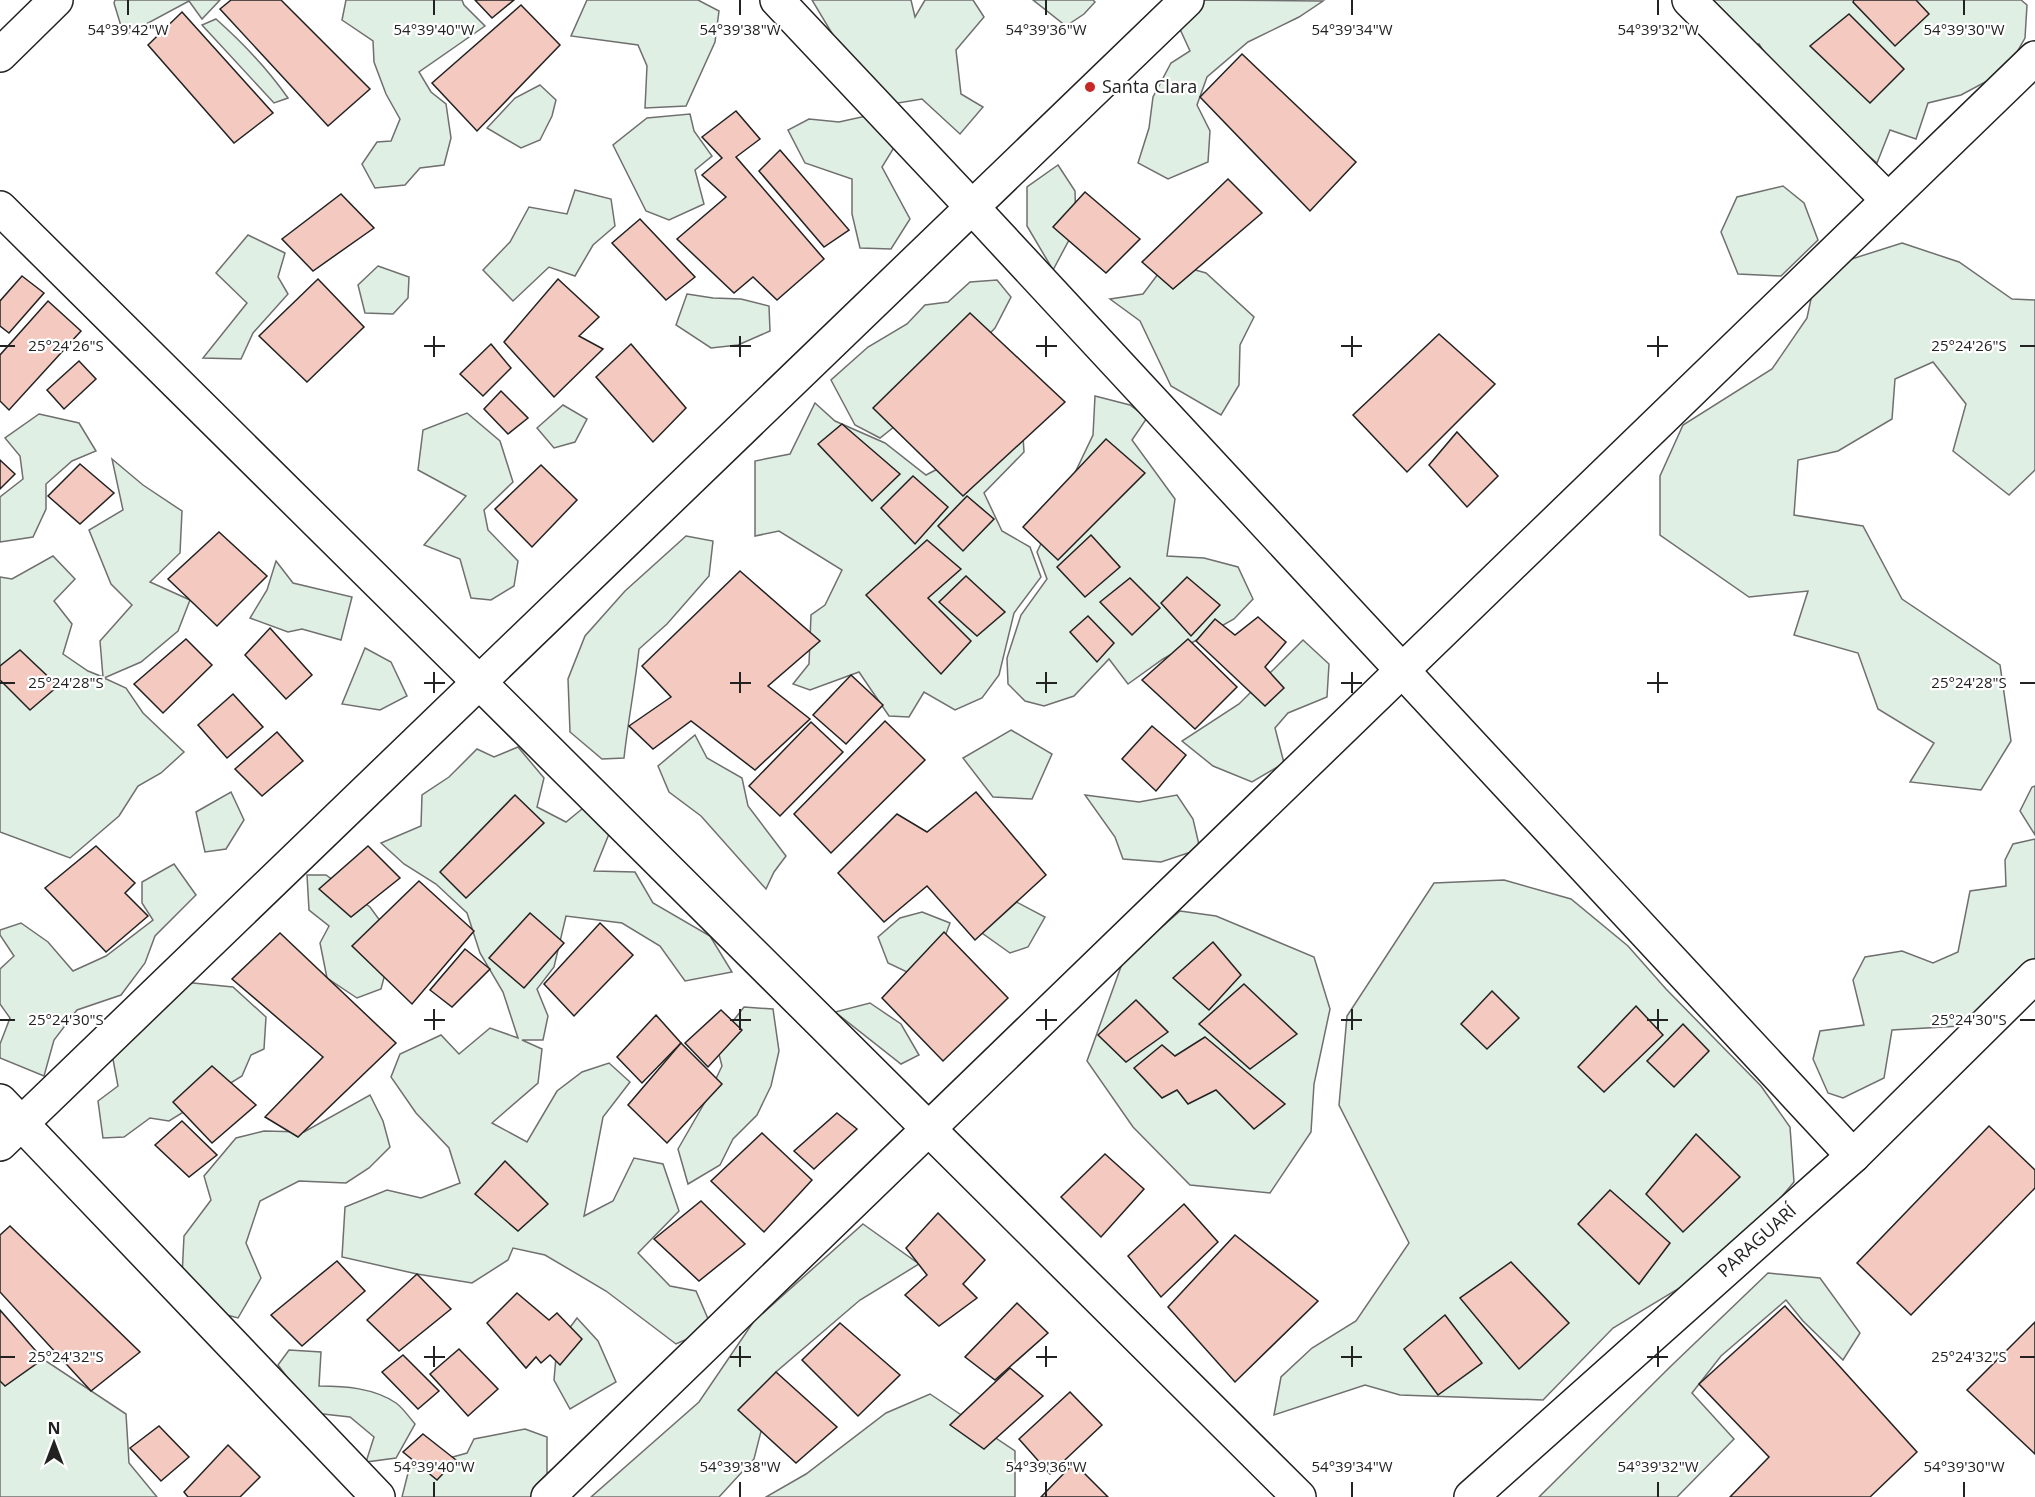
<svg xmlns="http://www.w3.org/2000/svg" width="2035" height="1497" font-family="'Open Sans',sans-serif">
<rect width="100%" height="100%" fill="#fff"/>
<g fill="#e0efe3" stroke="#6f6f6f" stroke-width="1.5">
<polygon points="115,0 220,0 202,19 189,1 124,36 114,3"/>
<polygon points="346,0 462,0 464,5 485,26 419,72 431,92 446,104 451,138 444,165 420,168 405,185 375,188 362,164 377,142 391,141 400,119 386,94 374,62 373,41 342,20"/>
<polygon points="587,0 698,0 719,11 715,42 686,106 645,108 647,66 638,45 571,36"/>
<polygon points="812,0 911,0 915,17 925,0 973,0 984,17 956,50 961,94 983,107 960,134 922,99 886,105 842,50"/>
<polygon points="1033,0 1093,0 1095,2 1084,14 1066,26"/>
<polygon points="1196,0 1323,1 1299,17 1248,42 1207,77 1197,105 1210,131 1208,162 1168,179 1138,163 1149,128 1153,97 1171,63 1190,51 1179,27"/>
<polygon points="1712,0 2021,0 2027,5 2025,38 2006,71 1961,95 1928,103 1916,139 1890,130 1877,163 1786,86 1759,44 1751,44"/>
<path d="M 216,19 C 243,43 267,68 288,98 L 274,103 L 202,25 Z"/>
<polygon points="540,85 556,100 552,116 540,140 521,148 487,128 515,98"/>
<polygon points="690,114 694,131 712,156 695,170 704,204 669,220 646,211 613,145 647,118"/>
<polygon points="866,116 898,141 882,167 910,219 891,249 860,248 852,214 852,179 805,163 788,130 809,119 839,122"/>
<polygon points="1058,165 1075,191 1076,227 1053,270 1027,226 1027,187"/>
<polygon points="1783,186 1804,203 1818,240 1781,276 1738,274 1721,232 1737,197"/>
<polygon points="575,190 611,199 615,226 593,245 575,276 549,267 513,301 483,270 510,242 529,207 567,214"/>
<polygon points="248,235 285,253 278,277 288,294 253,333 241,359 203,358 247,303 216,273"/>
<polygon points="1902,243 1959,262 2012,299 2035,300 2035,470 2009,495 1953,451 1966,404 1933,362 1895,379 1892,419 1838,451 1798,460 1794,515 1863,526 1902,599 2000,665 2011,741 1981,790 1910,782 1934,743 1878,709 1858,653 1794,635 1808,591 1749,597 1660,535 1660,476 1683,425 1772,369 1807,318 1817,270"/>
<polygon points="1167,262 1206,273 1254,317 1240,345 1239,385 1221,415 1171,386 1140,321 1110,299 1143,294"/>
<polygon points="378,266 409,277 408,298 393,314 365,313 358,285"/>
<polygon points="997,280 1011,297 995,328 920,406 880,438 855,425 831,380 868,347 907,324 925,305 948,302 970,282"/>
<polygon points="687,294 713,298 741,299 769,306 770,331 738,345 711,348 676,325"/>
<polygon points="1095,396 1130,405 1147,418 1132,440 1175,499 1167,556 1204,558 1238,567 1253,599 1234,619 1163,659 1128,684 1109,659 1074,696 1044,706 1025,701 1008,684 1007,658 1021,615 1047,579 1037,552 1093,435"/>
<polygon points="815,403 835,421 885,443 926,475 972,451 1022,420 1024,452 984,493 1002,531 1030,547 1041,577 1014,613 999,675 982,698 955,710 924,692 909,717 889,716 859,672 810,690 793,684 809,664 811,615 825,605 842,570 779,531 755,536 755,461 790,454"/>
<polygon points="563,405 587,419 575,442 554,448 537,428"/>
<polygon points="467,413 500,441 513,482 484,510 488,530 518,561 514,586 491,600 471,598 460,559 424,545 466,496 418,470 423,430"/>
<polygon points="39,414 79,423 96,451 72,461 46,484 46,509 33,537 0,542 0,497 23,479 20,456 5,438"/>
<polygon points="112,459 143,485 182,511 180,553 150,582 190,600 178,631 141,662 104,678 126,688 143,713 184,752 161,773 138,786 119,816 70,858 0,832 0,577 12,579 53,556 75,579 54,601 72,624 63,654 88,671 103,677 100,641 132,605 111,584 89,530 123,510"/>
<path d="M 686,536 L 713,541 L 709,576 L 667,624 L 639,649 C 635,686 628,721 624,758 L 602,759 L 570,732 L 568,679 L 585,636 L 625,591 Z"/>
<polygon points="276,561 293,583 352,597 341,640 302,629 288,632 250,618 267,590"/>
<polygon points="1303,640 1329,664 1327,697 1288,713 1275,728 1284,763 1252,782 1213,766 1182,741 1239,704"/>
<polygon points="365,648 391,662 407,696 380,710 342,704"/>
<polygon points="1011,730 1052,754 1032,799 993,797 963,758"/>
<polygon points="695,735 707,758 742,778 748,806 786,856 774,872 766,889 701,816 669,792 658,766"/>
<polygon points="518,747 544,778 537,807 566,822 582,809 598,814 609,834 594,871 635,872 653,903 710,936 732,972 685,981 660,946 622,923 566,916 554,967 537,989 548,1016 543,1040 522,1040 542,1049 538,1083 492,1123 527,1142 557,1091 582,1072 609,1063 630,1082 603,1117 584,1216 613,1201 634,1158 663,1164 679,1211 638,1253 670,1286 696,1291 712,1328 676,1344 606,1291 545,1255 513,1248 508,1260 472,1283 417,1274 342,1257 345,1207 387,1190 421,1198 460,1183 449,1148 416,1113 391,1077 400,1054 441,1035 459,1054 490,1028 518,1038 503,992 480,953 467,913 436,884 404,864 381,843 421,826 422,795 449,777 477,749 494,757"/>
<polygon points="2035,786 2035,835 2020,811 2032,787"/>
<polygon points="231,792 244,820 226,849 205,852 196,812"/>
<polygon points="1085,795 1139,802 1177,795 1193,819 1200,849 1161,862 1123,859 1115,837"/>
<polygon points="2035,839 2035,986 1978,1011 1961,1026 1892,1030 1884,1078 1843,1098 1828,1093 1813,1059 1820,1031 1864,1025 1853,980 1865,957 1902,951 1933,963 1958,952 1970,891 2006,886 2005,860 2013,844"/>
<polygon points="174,864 196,895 155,936 145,963 121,995 77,1010 54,1040 44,1076 0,1058 0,1044 10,1018 0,1004 0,969 14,956 0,935 0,930 21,923 48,942 73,971 106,956 153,920 142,903 142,882"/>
<polygon points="307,875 326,875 370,907 394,940 381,989 357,998 327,978 320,943 329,926 309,910"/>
<polygon points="1504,880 1571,899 1628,946 1666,989 1761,1086 1790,1127 1794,1182 1750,1234 1683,1286 1613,1328 1543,1400 1400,1395 1365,1385 1274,1415 1281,1377 1312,1348 1356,1321 1409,1243 1339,1105 1347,1016 1434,883"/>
<polygon points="1005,896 1045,917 1028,947 1010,953 982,933"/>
<polygon points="1180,911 1216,916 1314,957 1330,1009 1314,1084 1311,1132 1270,1193 1190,1185 1133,1127 1087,1061 1123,961"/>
<polygon points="922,912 950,923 928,982 888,963 878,937 900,918"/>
<polygon points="183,982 233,987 266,1017 264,1049 251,1055 242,1076 169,1121 150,1118 124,1137 103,1138 98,1101 118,1086 112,1054"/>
<polygon points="870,1003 901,1024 919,1055 901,1064 835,1012"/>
<polygon points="744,1007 773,1009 779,1051 771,1086 757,1115 733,1139 720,1165 688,1184 678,1149 705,1102 722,1066 716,1043"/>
<polygon points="370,1095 383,1121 390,1147 369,1168 346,1183 299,1181 260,1201 246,1243 261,1278 238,1318 212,1311 182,1277 184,1236 211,1200 204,1176 236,1138 264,1131 304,1132"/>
<polygon points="863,1224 919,1264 860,1300 776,1372 754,1459 719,1497 591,1497 699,1402 754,1321"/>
<polygon points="1768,1273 1820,1278 1860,1333 1843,1360 1803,1321 1786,1300 1721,1356 1692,1393 1734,1439 1677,1497 1539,1497 1671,1366"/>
<polygon points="577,1318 598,1341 616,1382 570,1409 554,1380 557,1345"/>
<path d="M 289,1350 L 321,1352 L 319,1386 C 345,1386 374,1388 396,1403 C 403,1408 409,1417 415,1424 L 396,1458 L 366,1462 L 374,1437 L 350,1417 L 314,1413 L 278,1365 Z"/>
<polygon points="0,1351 43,1359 126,1414 129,1463 157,1497 0,1497"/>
<polygon points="930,1394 1015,1451 1015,1497 766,1497 806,1474 886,1413"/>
<polygon points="525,1429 547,1437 547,1485 531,1497 402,1497 409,1469 467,1453 474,1439"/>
</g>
<g fill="#f3c9c0" stroke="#222" stroke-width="1.5">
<polygon points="231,0 281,0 370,89 328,126 220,9"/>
<polygon points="475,0 514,0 492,18"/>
<polygon points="1854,0 1916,0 1929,14 1895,46 1853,2"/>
<polygon points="521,5 560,45 477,131 432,83"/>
<polygon points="182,12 273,113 234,143 148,45"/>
<polygon points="1849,14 1904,69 1870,103 1810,46"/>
<polygon points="1242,54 1356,162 1310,211 1200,97"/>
<polygon points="736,111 760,139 736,157 824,259 777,300 753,277 734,293 677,239 726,197 702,175 722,158 702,137"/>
<polygon points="780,150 849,230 824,247 759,171"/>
<polygon points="1228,179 1262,213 1173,289 1142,262"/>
<polygon points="1085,192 1140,239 1106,273 1053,227"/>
<polygon points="341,194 374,228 313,271 282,239"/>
<polygon points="640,219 695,277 666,300 612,243"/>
<polygon points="22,276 44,293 9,333 0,326 0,301"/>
<polygon points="318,279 364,327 307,382 259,336"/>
<polygon points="558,279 599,317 579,336 603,349 554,397 504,342"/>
<polygon points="48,301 81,331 9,410 0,401 0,355"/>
<polygon points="970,313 1065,402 963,496 873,408"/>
<polygon points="1439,334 1495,384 1407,472 1353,415"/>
<polygon points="491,344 511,368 483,396 460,374"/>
<polygon points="631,344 686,408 653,442 596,377"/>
<polygon points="79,361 96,379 64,409 47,390"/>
<polygon points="501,391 528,418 508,434 484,409"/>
<polygon points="842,424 900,474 872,501 818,444"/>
<polygon points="1457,432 1498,476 1467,507 1429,465"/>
<polygon points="1106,439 1145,473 1058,560 1023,527"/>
<polygon points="0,460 15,474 0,489"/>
<polygon points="80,464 114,493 80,524 48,496"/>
<polygon points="541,465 577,500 532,547 495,509"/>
<polygon points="913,476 948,507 915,544 881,508"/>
<polygon points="967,496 994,519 963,551 938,526"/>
<polygon points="219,532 267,576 217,626 168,579"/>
<polygon points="1091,535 1120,567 1085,597 1057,567"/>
<polygon points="927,540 961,569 928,598 971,641 941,674 866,595"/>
<polygon points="740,571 820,641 768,686 810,719 755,770 691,721 653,749 629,726 671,697 642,666"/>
<polygon points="966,576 1005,612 977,636 939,602"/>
<polygon points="1187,577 1220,605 1191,636 1161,603"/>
<polygon points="1130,578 1160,608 1132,635 1100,602"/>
<polygon points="1088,616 1114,643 1097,662 1070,632"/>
<polygon points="1258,617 1286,642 1265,667 1284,688 1265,706 1196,641 1215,619 1235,635"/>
<polygon points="270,628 312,675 286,699 245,655"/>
<polygon points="186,639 212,665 163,713 134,684"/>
<polygon points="1188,639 1237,687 1195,729 1142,680"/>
<polygon points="20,650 58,686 30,710 0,680 0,666"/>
<polygon points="851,675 883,705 846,744 813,715"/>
<polygon points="233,694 263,727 227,758 198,725"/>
<polygon points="885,721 925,760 831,853 794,814"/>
<polygon points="811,722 843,752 780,816 749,786"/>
<polygon points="1152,726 1186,755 1156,791 1122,759"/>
<polygon points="277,732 303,761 262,796 235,769"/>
<polygon points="976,792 1046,875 975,940 927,886 884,922 838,873 897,814 927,832"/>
<polygon points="515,795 544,823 466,898 440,872"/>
<polygon points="96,846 135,883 125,893 148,916 106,952 45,888"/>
<polygon points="368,846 400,878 351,917 319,889"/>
<polygon points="419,881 474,931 412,1004 352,946"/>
<polygon points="530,913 564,943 524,988 489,958"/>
<polygon points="600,923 633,955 574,1016 544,984"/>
<polygon points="944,932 1008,998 943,1061 882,998"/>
<polygon points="280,933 396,1043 298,1137 265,1117 323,1057 232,979"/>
<polygon points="1213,942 1241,975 1209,1010 1173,978"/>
<polygon points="465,949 490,969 452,1007 430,990"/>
<polygon points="1244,984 1297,1034 1250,1069 1199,1024"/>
<polygon points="1492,991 1519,1018 1487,1049 1461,1024"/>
<polygon points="1136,1000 1168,1032 1126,1062 1098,1035"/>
<polygon points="1636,1006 1663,1035 1604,1092 1578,1067"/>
<polygon points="721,1010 742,1030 708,1067 685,1043"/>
<polygon points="656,1015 681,1043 642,1083 617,1057"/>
<polygon points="1683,1024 1709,1051 1674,1087 1647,1061"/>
<polygon points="1205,1037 1285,1104 1254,1129 1216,1090 1188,1104 1177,1090 1162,1098 1134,1068 1162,1045 1175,1056"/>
<polygon points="681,1043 722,1084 667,1143 628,1105"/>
<polygon points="212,1066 256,1105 212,1143 173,1102"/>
<polygon points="837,1113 857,1129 814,1169 794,1151"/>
<polygon points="182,1121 217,1155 189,1177 155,1145"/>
<polygon points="1989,1126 2035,1170 2035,1188 1911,1315 1857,1263"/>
<polygon points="762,1133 812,1180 764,1232 711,1181"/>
<polygon points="1696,1134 1740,1177 1683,1232 1646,1194"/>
<polygon points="1105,1154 1144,1189 1101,1237 1061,1197"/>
<polygon points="505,1161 548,1204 518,1231 475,1194"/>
<polygon points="1610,1190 1670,1243 1639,1284 1578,1224"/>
<polygon points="701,1201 745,1244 699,1281 654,1239"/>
<polygon points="1184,1204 1218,1242 1161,1297 1128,1256"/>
<polygon points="938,1213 985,1260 963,1284 977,1298 939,1326 905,1295 927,1275 906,1248"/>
<polygon points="10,1226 140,1352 91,1391 0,1292 0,1235"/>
<polygon points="1235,1235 1318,1301 1235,1382 1168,1307"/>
<polygon points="337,1261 365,1291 302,1346 271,1315"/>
<polygon points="1511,1262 1569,1323 1519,1369 1460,1298"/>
<polygon points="417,1274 451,1309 399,1351 367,1320"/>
<polygon points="517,1293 549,1320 557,1313 582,1339 560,1365 550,1355 541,1363 536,1357 526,1368 487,1323"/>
<polygon points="1017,1303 1048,1333 995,1380 965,1357"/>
<polygon points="1785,1306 1917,1452 1870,1497 1730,1497 1769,1457 1699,1384"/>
<polygon points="0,1310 43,1359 5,1386 0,1381"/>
<polygon points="1445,1315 1482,1363 1438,1395 1404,1349"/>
<polygon points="2035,1322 2035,1454 1967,1390"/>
<polygon points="840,1323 900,1375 858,1416 802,1360"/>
<polygon points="459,1349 498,1389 468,1416 430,1374"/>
<polygon points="403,1355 439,1391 418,1409 382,1372"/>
<polygon points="1010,1368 1043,1396 984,1449 950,1425"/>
<polygon points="776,1372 837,1427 796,1463 738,1410"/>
<polygon points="1070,1392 1102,1425 1050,1474 1019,1439"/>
<polygon points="159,1426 189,1457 161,1481 130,1448"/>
<polygon points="423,1434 456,1460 437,1480 403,1452"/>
<polygon points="228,1445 260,1477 240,1497 188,1497 184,1492"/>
<polygon points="1074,1463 1108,1497 1041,1497"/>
</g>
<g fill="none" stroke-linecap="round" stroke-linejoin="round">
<g stroke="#222" stroke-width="36">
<g id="street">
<polyline points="777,0 972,207 1853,1156"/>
<polyline points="1689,0 1888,200"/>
<polyline points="0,55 56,0"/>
<polyline points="0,208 479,682 1299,1497"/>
<polyline points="0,1101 378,1497"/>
<polyline points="0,1144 1187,0"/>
<polyline points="548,1497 2035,58"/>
<polyline points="1471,1497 1853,1156 2035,976"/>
</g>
</g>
<use href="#street" stroke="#fff" stroke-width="33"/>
</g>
<path fill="none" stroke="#222" stroke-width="2" d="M 128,0 L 128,15M 434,0 L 434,15M 740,0 L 740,15M 1046,0 L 1046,15M 1352,0 L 1352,15M 1658,0 L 1658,15M 1964,0 L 1964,15M 434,336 L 434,357M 740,336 L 740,357M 1046,336 L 1046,357M 1352,336 L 1352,357M 1658,336 L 1658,357M 0,346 L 15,346M 424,346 L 445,346M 730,346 L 751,346M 1036,346 L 1057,346M 1341,346 L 1362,346M 1647,346 L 1668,346M 2020,346 L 2035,346M 434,672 L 434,693M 740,672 L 740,693M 1046,672 L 1046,693M 1352,672 L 1352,693M 1658,672 L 1658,693M 0,683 L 15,683M 424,683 L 445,683M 730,683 L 751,683M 1036,683 L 1057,683M 1341,683 L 1362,683M 1647,683 L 1668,683M 2020,683 L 2035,683M 434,1009 L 434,1030M 740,1009 L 740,1030M 1046,1009 L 1046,1030M 1352,1009 L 1352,1030M 1658,1009 L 1658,1030M 0,1020 L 15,1020M 424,1020 L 445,1020M 730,1020 L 751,1020M 1036,1020 L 1057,1020M 1341,1020 L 1362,1020M 1647,1020 L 1668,1020M 2020,1020 L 2035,1020M 434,1346 L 434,1367M 740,1346 L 740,1367M 1046,1346 L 1046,1367M 1352,1346 L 1352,1367M 1658,1346 L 1658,1367M 0,1357 L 15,1357M 424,1357 L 445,1357M 730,1357 L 751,1357M 1036,1357 L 1057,1357M 1341,1357 L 1362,1357M 1647,1357 L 1668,1357M 2020,1357 L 2035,1357M 434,1482 L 434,1497M 740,1482 L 740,1497M 1046,1482 L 1046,1497M 1352,1482 L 1352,1497M 1658,1482 L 1658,1497M 1964,1482 L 1964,1497"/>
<circle fill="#c62828" stroke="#fff" stroke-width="2" cx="1090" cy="87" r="6"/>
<g text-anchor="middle" stroke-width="4.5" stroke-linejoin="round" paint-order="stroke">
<g font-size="18" fill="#222" stroke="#fff" text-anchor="start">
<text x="1102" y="93">Santa Clara</text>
</g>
<g font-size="18" fill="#222" stroke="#fff">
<text transform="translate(1757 1241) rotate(-42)" y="6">PARAGUARÍ</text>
</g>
</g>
<g font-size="15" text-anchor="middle" fill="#222" stroke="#fff" stroke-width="4.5" stroke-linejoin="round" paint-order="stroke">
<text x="128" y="35">54°39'42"W</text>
<text x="434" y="35">54°39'40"W</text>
<text x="740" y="35">54°39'38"W</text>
<text x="1046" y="35">54°39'36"W</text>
<text x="1352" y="35">54°39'34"W</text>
<text x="1658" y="35">54°39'32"W</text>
<text x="1964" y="35">54°39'30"W</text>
<text x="66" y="351">25°24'26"S</text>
<text x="1969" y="351">25°24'26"S</text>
<text x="66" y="688">25°24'28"S</text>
<text x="1969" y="688">25°24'28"S</text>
<text x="66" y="1025">25°24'30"S</text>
<text x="1969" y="1025">25°24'30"S</text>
<text x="66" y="1362">25°24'32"S</text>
<text x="1969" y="1362">25°24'32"S</text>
<text x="434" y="1472">54°39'40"W</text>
<text x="740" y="1472">54°39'38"W</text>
<text x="1046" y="1472">54°39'36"W</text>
<text x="1352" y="1472">54°39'34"W</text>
<text x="1658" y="1472">54°39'32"W</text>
<text x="1964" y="1472">54°39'30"W</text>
</g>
<g transform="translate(54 1443)" stroke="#ffffff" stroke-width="4.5" paint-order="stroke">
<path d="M0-4.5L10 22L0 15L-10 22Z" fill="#222222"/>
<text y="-9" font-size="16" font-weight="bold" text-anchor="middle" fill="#222222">N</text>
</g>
</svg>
